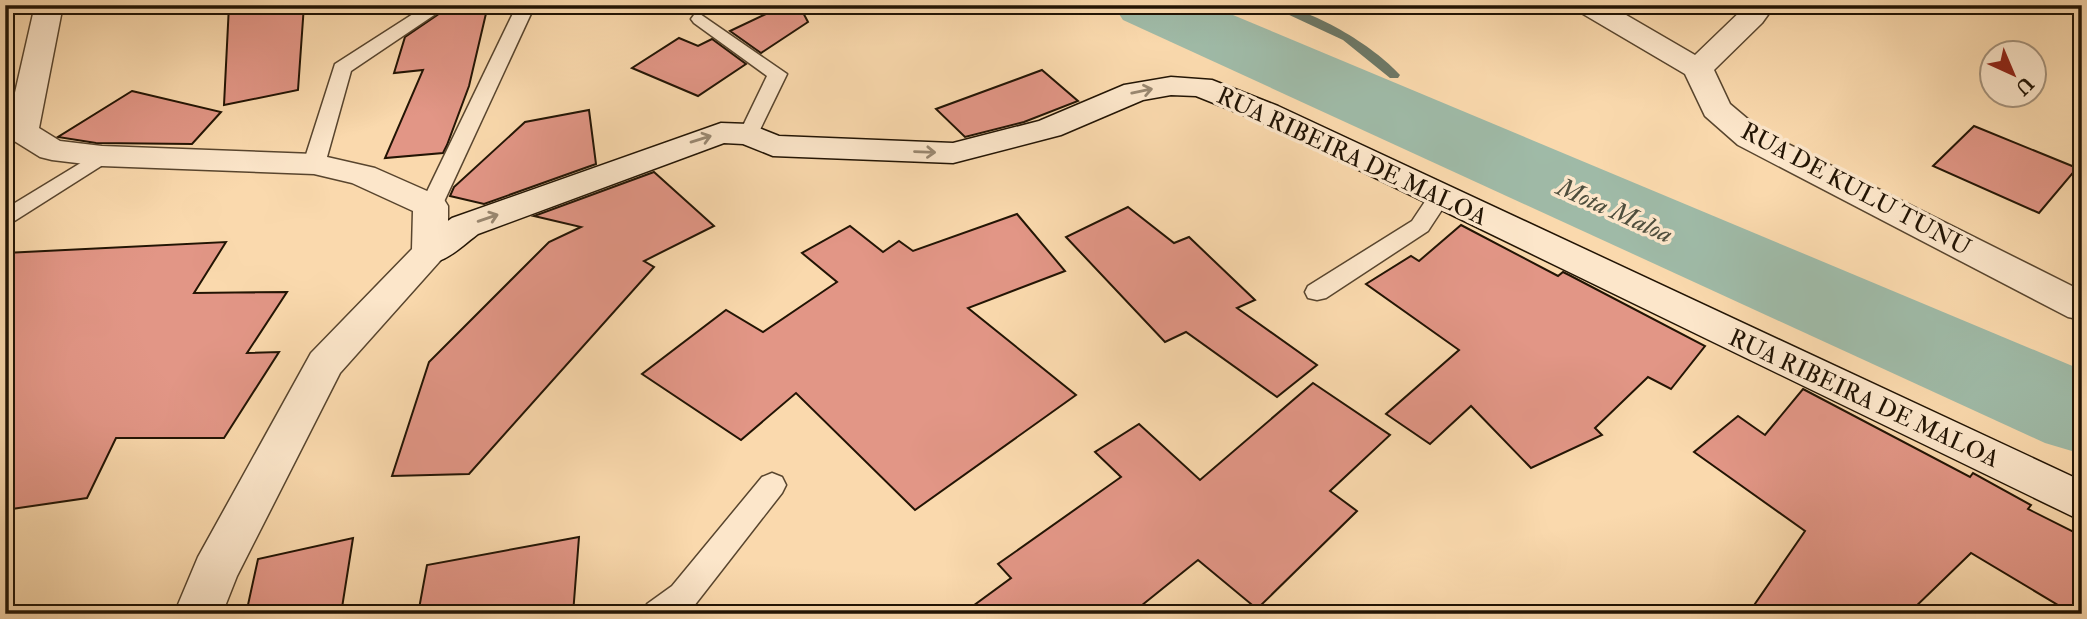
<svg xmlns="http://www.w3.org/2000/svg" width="2087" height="619" font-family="'IM FELL Double Pica',serif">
<rect width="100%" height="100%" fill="#fad9ad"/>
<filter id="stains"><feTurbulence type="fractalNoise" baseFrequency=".00286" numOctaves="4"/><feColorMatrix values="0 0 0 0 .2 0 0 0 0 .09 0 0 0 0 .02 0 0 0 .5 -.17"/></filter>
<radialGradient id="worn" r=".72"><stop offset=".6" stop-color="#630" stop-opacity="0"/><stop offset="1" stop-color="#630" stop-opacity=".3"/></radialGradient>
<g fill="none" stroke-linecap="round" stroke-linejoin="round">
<g fill="#6d7866" fill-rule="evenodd">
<path d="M 1268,5 C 1308,5 1374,46 1400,75 L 1398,78 L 1390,78 L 1343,40 Z"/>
<polygon points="1580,217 1653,242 1655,246 1648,251 1575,225 1573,222"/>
</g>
<polygon fill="#9fbaa7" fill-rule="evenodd" points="1113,5 1209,5 2082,370 2082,454 2045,443 1123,20"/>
</g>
<g fill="#e29686" stroke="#221404" stroke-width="2">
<polygon points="229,5 304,5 298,90 224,105"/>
<polygon points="452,5 488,5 469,86 447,145 443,153 385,158 423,70 394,73 405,37"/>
<polygon points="785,5 799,5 808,22 761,53 730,31"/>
<polygon points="679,38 698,46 712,39 746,64 698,96 632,68"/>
<polygon points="1042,70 1078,101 1024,122 965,137 936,109"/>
<polygon points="132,91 221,112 192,144 96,143 58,137"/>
<polygon points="589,110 596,164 484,204 450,196 454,187 525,122"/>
<polygon points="1974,126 2077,168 2039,213 1933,166"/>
<polygon points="654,172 714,226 644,261 654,267 469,474 392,476 429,362 549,242 581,227 534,216"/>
<polygon points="1128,207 1174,243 1189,237 1255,300 1237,308 1317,365 1277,397 1186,332 1165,342 1066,237"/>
<polygon points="1017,214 1065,271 968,308 1076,395 915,510 796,393 741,440 642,374 726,310 763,332 837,282 802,253 850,226 883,252 899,241 913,251"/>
<polygon points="1461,225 1558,276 1563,272 1569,275 1705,346 1671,389 1648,377 1595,428 1602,435 1531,468 1471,406 1430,444 1386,414 1459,350 1366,284 1411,256 1419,261"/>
<polygon points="226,242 194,293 287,292 247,353 279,352 224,438 116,438 87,498 5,510 5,253"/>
<polygon points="1313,383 1390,435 1330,491 1357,511 1257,609 1198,560 1131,614 962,614 1011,578 998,564 1121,477 1095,452 1139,424 1200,480"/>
<polygon points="1803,389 1970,477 1973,473 2031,505 2028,509 2082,536 2082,614 2073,614 1971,553 1908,614 1748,614 1805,531 1694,452 1738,416 1765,435"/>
<polygon points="579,537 573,614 418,614 427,565"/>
<polygon points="353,538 341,614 246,614 258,559"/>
</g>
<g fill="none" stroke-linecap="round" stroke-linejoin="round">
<g stroke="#58452e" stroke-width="3">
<g id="lane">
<polygon points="427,5 449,5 351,71 325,164 322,169 306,169 303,164 335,64"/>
<polygon points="517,5 535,5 442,206 439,211 423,211 420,206"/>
<polygon points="700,14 787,74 756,138 749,140 739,134 767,76 694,23 691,19 694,15"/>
<polygon points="102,150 109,151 113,156 109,161 5,227 5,209"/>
<polygon points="1440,189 1448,191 1451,196 1428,231 1326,298 1317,300 1308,298 1305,292 1308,286 1412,221 1432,191"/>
<polygon points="772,473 782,477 786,485 782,493 694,606 683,614 643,614 647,604 672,586 762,477"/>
</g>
</g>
<g stroke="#58452e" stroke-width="3">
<g id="street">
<polygon points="35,5 63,5 39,128 60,141 102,146 314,154 375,168 443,198 448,206 448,252 340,373 237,576 222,614 174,614 198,557 311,353 412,249 413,211 352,183 314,174 102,166 52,160 40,157 11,139 6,132"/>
<polygon points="1574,5 1609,5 1695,55 1747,5 1775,5 1762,23 1714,70 1730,104 1762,131 2082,291 2082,320 2068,317 1738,145 1705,116 1685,74 1578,11"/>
</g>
</g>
<g stroke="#221404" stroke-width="3">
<path id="secondary" d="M 1171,77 L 1212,80 L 1278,106 L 2082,481 L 2082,521 L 1256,120 L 1196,96 L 1171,95 L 1143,100 L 1061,135 L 953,163 L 773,156 L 743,144 L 724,143 L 478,234 C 458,249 442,268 417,261 L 412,252 L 417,243 L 452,218 L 721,123 L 749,124 L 779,136 L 953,143 L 1039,121 L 1124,85 Z"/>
</g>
<use href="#lane" fill="#fce6ca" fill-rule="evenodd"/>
<use href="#street" fill="#fce6ca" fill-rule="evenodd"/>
<use href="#secondary" fill="#fce6ca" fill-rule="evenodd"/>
</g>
<defs><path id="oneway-shaft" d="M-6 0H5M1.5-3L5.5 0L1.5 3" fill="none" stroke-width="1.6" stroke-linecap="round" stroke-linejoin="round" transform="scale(1.75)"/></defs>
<g stroke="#9a8871">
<use href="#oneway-shaft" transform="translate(1142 91) rotate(-12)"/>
<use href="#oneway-shaft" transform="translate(701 139) rotate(-17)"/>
<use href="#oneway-shaft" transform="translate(925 152) rotate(2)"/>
<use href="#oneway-shaft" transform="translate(488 218) rotate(-19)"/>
</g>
<g text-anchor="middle" stroke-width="7" stroke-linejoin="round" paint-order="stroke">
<g font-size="24" fill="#221404" stroke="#fce6ca">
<text transform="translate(1352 156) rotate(25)" y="8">RUA RIBEIRA DE MALOA</text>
<text transform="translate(1856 189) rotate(28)" y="8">RUA DE KULU TUNU</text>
<text transform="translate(1864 398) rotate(25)" y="8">RUA RIBEIRA DE MALOA</text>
</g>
<g font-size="26" font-style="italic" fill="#4e4e3d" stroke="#fce6ca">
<text transform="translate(1615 210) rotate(24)" y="9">Mota Maloa</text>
</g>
</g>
<rect width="2087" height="619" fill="none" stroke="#fad9ad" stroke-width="28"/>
<rect x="7" y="7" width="2073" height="605" fill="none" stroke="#221404" stroke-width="3.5"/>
<rect x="14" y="14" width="2059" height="591" fill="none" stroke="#221404" stroke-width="2"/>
<g transform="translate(2013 74) rotate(136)"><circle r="33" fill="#fce6ca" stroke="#a5927b" stroke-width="2"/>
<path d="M0-5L12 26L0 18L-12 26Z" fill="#8f2418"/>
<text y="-10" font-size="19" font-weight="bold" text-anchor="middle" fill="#221404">U</text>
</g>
<rect width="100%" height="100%" filter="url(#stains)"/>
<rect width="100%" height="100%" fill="url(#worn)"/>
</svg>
